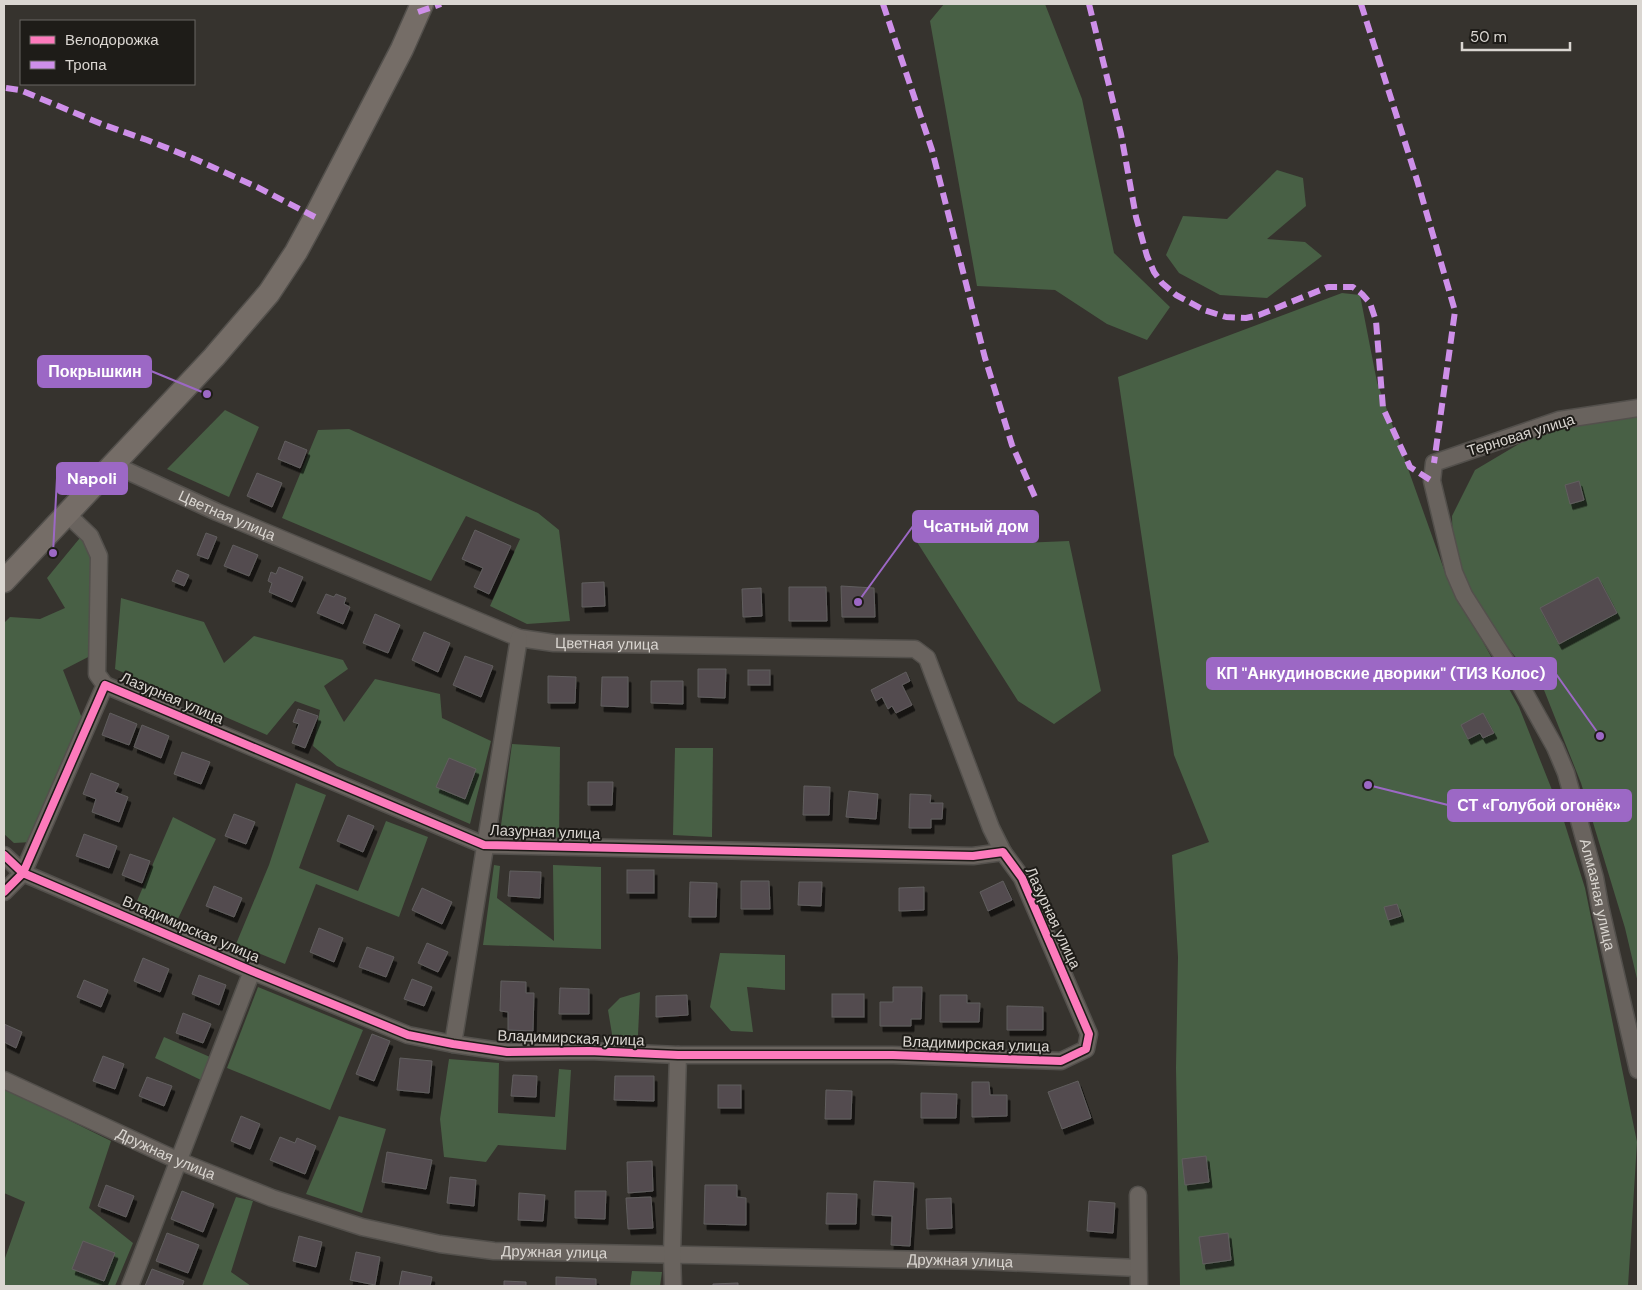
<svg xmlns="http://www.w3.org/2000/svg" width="1642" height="1290" font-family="'DM Sans',sans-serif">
<defs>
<filter id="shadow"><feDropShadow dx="3" dy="5.5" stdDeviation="0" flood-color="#0009"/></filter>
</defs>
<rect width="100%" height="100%" fill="#36332e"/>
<g fill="#486045">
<polygon points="944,4 1045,4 1082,99 1114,253 1170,307 1147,340 1107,324 1055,290 977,286 930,21"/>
<polygon points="1277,170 1303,178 1306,206 1267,239 1305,242 1322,256 1267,298 1220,295 1179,273 1166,255 1183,216 1227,219"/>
<polygon points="1342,293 1360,295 1377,382 1446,575 1519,707 1562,815 1585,888 1637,1142 1628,1286 1180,1286 1176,1068 1178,957 1172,855 1209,842 1174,755 1118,377"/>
<polygon points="1638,408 1638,983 1625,928 1581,783 1544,690 1534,680 1480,613 1453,549 1452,516 1475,470 1559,420"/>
<polygon points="225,410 259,427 229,497 167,469"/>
<polygon points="349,429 538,513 559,530 570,621 527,624 490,606 520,539 466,516 431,581 282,518 318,430"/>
<polygon points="84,533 99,559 94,654 63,670 83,721 32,842 14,843 4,834 4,623 10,617 40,619 65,608 47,578"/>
<polygon points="999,536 1021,543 1069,541 1101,691 1054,724 1018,701 917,542"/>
<polygon points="121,598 204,622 224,663 254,636 343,660 348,669 324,686 344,722 375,679 440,694 442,718 491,741 470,824 337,766 313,746 320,710 295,701 267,735 115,669"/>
<polygon points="512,744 560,747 559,840 500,833"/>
<polygon points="675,748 713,748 712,837 673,835"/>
<polygon points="296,783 326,795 299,868 358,891 386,821 428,837 399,917 316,884 285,964 236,944 269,865"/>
<polygon points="173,817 216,839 175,925 134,908"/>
<polygon points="494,865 500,866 497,898 554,941 553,865 601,867 601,949 483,945"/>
<polygon points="720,953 785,955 785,990 747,987 753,1032 731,1031 710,1007"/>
<polygon points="258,987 363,1030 330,1110 227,1068"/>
<polygon points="640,992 638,1035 613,1040 608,1010 620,998"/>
<polygon points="164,1037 210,1057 201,1080 155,1058"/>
<polygon points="449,1059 499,1063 498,1113 555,1117 559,1069 571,1070 566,1150 498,1145 486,1162 444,1157 440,1119"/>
<polygon points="4,1088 111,1141 89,1208 133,1243 115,1286 4,1286 4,1261 25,1202 4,1193"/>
<polygon points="339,1116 386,1129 362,1213 306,1194"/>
<polygon points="236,1197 253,1201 231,1272 251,1286 202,1286"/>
<polygon points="632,1271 662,1272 660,1286 630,1286"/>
</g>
<g fill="#524c50" stroke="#615e5e" filter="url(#shadow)">
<polygon points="285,441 307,450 300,468 278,459"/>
<polygon points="257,473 282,483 272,507 247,496"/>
<polygon points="1579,481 1584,500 1570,504 1565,485"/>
<polygon points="475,530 511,546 489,594 474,587 483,568 462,559"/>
<polygon points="206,533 217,537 208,559 197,555"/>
<polygon points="233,545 258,555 249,576 224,566"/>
<polygon points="279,567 303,577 292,602 269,592 272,583 268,581 271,572 276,574"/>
<polygon points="177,570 189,575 184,586 172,581"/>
<polygon points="1598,577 1617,613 1559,644 1540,608"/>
<polygon points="604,582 605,606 582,607 582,583"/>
<polygon points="841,586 874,588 875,617 842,617"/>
<polygon points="789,587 826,587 827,621 789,621"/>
<polygon points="761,588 762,616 743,617 742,589"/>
<polygon points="326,594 334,597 336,594 346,598 344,604 350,607 343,624 317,613"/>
<polygon points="375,614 400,625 388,653 363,643"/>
<polygon points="424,632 450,643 438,672 412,660"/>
<polygon points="465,656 493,666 481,697 453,685"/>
<polygon points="698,669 726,669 725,698 698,697"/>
<rect x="748" y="670" width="22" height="15"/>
<polygon points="906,672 910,681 902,685 912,705 896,713 892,706 888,709 882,697 876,701 871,690"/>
<polygon points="548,676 576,677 575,703 548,703"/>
<polygon points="602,677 628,677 628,707 601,706"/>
<polygon points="651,681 683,681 683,704 651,703"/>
<polygon points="298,709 318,716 305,748 292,743 299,724 293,722"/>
<polygon points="110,713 137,724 129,745 102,735"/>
<polygon points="1483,713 1494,733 1483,738 1480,733 1468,739 1461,725"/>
<polygon points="142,725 169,736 161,758 134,747"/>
<polygon points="182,752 210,762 201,784 174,774"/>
<polygon points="449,758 476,769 465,799 436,787"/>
<polygon points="91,773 119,784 115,792 128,797 119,822 92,812 96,799 83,794"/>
<polygon points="588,782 613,782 612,805 588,805"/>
<polygon points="804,786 830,787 829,815 803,815"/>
<polygon points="849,791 878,794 876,819 846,817"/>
<polygon points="910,794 931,795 930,803 943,803 942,819 931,819 931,828 909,828"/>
<polygon points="234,814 255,822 246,844 225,836"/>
<polygon points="348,815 374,826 363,852 337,841"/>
<polygon points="84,834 117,846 109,868 76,856"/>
<polygon points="130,854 150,861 142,883 122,875"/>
<rect x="627" y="870" width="27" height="23"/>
<polygon points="510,871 541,872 540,898 508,896"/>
<polygon points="741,881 769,881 770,909 741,909"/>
<polygon points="1003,881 1012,900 988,911 980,892"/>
<polygon points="690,882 717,883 716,917 689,917"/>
<polygon points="799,882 822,882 821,906 798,905"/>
<polygon points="214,886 242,898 234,917 206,906"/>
<polygon points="924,887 924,910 899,911 899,888"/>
<polygon points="422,888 452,902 442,924 412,910"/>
<polygon points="1397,904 1401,916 1388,920 1384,907"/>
<polygon points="319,928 343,938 334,962 310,952"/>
<polygon points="427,943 448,952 438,972 418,963"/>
<polygon points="367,947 394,957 386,977 359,967"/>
<polygon points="143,958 169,969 160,992 134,981"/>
<polygon points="199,975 226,985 219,1005 192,994"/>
<polygon points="412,979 432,987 424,1006 404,999"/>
<polygon points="84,980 108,990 101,1007 77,997"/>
<polygon points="501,981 526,982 526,993 534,993 533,1031 508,1030 508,1012 500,1011"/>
<polygon points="893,987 922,987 921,1019 911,1019 911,1026 880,1026 880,1002 893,1002"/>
<polygon points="560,988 589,989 589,1014 559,1014"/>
<rect x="832" y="994" width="32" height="23"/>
<polygon points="687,995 688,1015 656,1017 656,996"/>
<polygon points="940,995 967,995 967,1003 980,1003 979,1022 940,1022"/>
<polygon points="1007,1006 1043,1007 1043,1030 1007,1030"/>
<polygon points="183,1013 211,1024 203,1043 176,1033"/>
<polygon points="4,1024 22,1032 16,1048 4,1042"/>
<polygon points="372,1034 390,1041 374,1081 356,1074"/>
<polygon points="103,1056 124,1064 115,1089 93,1081"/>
<polygon points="400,1058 432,1061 429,1093 397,1090"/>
<polygon points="513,1075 537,1076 536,1097 511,1096"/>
<polygon points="615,1076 654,1076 654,1101 614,1100"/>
<polygon points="147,1077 172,1086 164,1106 139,1096"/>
<polygon points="1078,1081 1091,1118 1062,1129 1048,1092"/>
<polygon points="972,1082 989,1082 990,1095 1007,1095 1007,1116 972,1117"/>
<rect x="718" y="1085" width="23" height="23"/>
<polygon points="826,1090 852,1091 851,1119 825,1119"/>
<polygon points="921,1093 957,1094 956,1118 921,1118"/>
<polygon points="241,1116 260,1124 250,1149 231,1141"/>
<polygon points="280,1137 295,1143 297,1138 316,1146 305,1174 270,1160"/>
<polygon points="387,1152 432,1160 426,1189 382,1182"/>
<polygon points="1206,1156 1209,1182 1185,1185 1182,1159"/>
<polygon points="652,1161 653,1191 628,1193 627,1162"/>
<polygon points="450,1177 476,1180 474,1206 447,1203"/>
<polygon points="874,1181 914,1183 910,1246 891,1245 892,1216 872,1215"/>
<polygon points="106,1185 134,1196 126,1217 98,1206"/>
<polygon points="705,1185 737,1185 737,1197 746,1198 746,1225 704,1224"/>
<polygon points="182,1191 214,1204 203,1232 171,1219"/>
<polygon points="575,1191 606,1191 605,1219 575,1218"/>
<polygon points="519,1193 545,1195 543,1221 518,1220"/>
<polygon points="827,1193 857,1194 856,1224 826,1224"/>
<polygon points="651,1197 653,1228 628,1229 626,1198"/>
<polygon points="951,1198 952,1228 927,1229 926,1199"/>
<polygon points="1089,1201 1115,1203 1113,1233 1087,1231"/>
<polygon points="167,1233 199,1245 188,1273 156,1261"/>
<polygon points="1228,1233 1231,1260 1203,1264 1199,1237"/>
<polygon points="299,1236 322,1242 316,1267 293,1261"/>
<polygon points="83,1241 115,1253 104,1281 72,1269"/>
<polygon points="356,1252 380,1257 375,1285 350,1280"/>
<polygon points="152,1269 184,1281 182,1286 145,1286"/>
<polygon points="402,1271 432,1277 430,1286 399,1286"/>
<polygon points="556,1277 596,1279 596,1286 556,1286"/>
<polygon points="504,1281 526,1282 526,1286 504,1286"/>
<polygon points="738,1283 738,1286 713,1286 713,1284"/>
</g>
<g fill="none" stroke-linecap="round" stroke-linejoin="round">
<g stroke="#53504c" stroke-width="19">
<g id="street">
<path id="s1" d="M 1638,408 L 1559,420 L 1434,463 L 1432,481 L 1454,572 L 1464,595 L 1516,677 L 1555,747 L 1566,773 L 1595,878 L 1600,906 L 1638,1070"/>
<path id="s2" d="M 112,464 L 217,512 L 519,638 L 554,643 L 915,649 L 927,658 L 991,828 L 1003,852"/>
<polyline points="67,514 90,536 99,556 97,674 105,685"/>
<polyline points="4,855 23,873 252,971 408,1035 453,1044 507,1052 589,1051 678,1055 893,1055 1061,1061 1086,1049 1089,1034 1022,878 1003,852 973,856 484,845 105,685 23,873 4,892"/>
<polyline points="453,1044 519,638"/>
<path id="s3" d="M 4,1080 L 179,1161 L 272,1198 L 362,1227 L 440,1244 L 494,1251 L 981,1261 L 1138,1268"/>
<polyline points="1138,1195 1139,1286"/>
<polyline points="130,1286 252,971"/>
<polyline points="673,1286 672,1254 678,1055"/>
</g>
</g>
<g stroke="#53504c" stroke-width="25">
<polyline id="secondary" points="4,581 214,357 269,293 296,252 315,217 402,49 422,4"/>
</g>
<use href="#street" stroke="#69635e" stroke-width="16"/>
<use href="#secondary" stroke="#756d67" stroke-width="22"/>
<g stroke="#ce8fe9" stroke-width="6" stroke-dasharray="12 6" stroke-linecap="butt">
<polyline points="883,4 932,150 985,358 1012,445 1035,497"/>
<polyline points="1089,4 1121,134 1136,217 1147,256 1154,272 1162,283 1176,295 1204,310 1226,317 1246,318 1259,315 1328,287 1353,287 1362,294 1370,303 1376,321 1383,408 1410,467 1432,481"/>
<polyline points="1361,4 1417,180 1455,311 1434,463"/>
<polyline points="418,12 441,4"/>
<polyline points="6,88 20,90 104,125 147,140 197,160 257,187 315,217"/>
</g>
<g stroke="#1e1c18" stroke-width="11">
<polyline id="cycleway" points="4,855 23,873 252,971 408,1035 453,1044 507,1052 589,1051 678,1055 893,1055 1061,1061 1086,1049 1089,1034 1022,878 1003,852 973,856 484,845 105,685 23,873 4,892"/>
</g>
<use href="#cycleway" stroke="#fd7abc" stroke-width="8"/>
</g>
<g text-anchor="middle" stroke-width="4" stroke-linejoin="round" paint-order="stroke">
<g font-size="15" fill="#dad6d1" stroke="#1e1c18">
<text transform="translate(1521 435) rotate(-17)" y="5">Терновая улица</text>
<text dy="5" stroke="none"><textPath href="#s2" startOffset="126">Цветная улица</textPath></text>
<text dy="5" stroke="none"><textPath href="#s2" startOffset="531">Цветная улица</textPath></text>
<text transform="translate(172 698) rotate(23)" y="5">Лазурная улица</text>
<text transform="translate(545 832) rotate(2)" y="5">Лазурная улица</text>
<text dy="5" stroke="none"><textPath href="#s1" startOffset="680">Алмазная улица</textPath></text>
<text transform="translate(1053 918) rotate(65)" y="5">Лазурная улица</text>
<text transform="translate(191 929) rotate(23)" y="5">Владимирская улица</text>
<text transform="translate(571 1038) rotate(2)" y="5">Владимирская улица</text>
<text transform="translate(976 1044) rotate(2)" y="5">Владимирская улица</text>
<text dy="5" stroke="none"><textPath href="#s3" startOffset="178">Дружная улица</textPath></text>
<text dy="5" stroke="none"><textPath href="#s3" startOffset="582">Дружная улица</textPath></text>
<text dy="5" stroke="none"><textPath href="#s3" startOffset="988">Дружная улица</textPath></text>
</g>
</g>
<path fill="none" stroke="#9c68c5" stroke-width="2" d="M207 394L151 371M53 553L57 478M858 602L913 526M1600 736L1556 674M1368 785L1448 805"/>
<g fill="#9c68c5" stroke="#1e1c18" stroke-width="2">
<circle cx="207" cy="394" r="5"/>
<circle cx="53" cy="553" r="5"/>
<circle cx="858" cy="602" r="5"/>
<circle cx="1600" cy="736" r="5"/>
<circle cx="1368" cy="785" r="5"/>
</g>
<g fill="#9c68c5" stroke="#9c68c5" stroke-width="2">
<rect x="38" y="356" width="113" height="31" rx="5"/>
<rect x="57" y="463" width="70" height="31" rx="5"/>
<rect x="913" y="511" width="125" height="31" rx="5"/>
<rect x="1207" y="658" width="349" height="31" rx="5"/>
<rect x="1448" y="790" width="183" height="31" rx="5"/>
</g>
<g font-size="16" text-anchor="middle" font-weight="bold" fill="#fff">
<text x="95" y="377">Покрышкин</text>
<text x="92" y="484">Napoli</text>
<text x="976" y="532">Чсатный дом</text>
<text x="1381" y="679">КП "Анкудиновские дворики" (ТИЗ Колос)</text>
<text x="1539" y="811">СТ «Голубой огонёк»</text>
</g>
<rect width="1642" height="1290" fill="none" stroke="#dad6d1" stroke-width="10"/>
<rect x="20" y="20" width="175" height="65" fill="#1e1c18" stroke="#696662"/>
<rect x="30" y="36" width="25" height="8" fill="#fd7abc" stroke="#696662"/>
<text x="65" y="45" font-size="15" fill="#dad6d1">Велодорожка</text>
<rect x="30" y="61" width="25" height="8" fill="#ce8fe9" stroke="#696662"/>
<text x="65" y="70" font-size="15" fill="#dad6d1">Тропа</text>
<path d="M1462 42v8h108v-8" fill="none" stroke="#dad6d1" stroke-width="2.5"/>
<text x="1470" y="42" font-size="15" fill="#dad6d1" stroke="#1e1c18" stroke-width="4" paint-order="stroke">50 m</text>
</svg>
